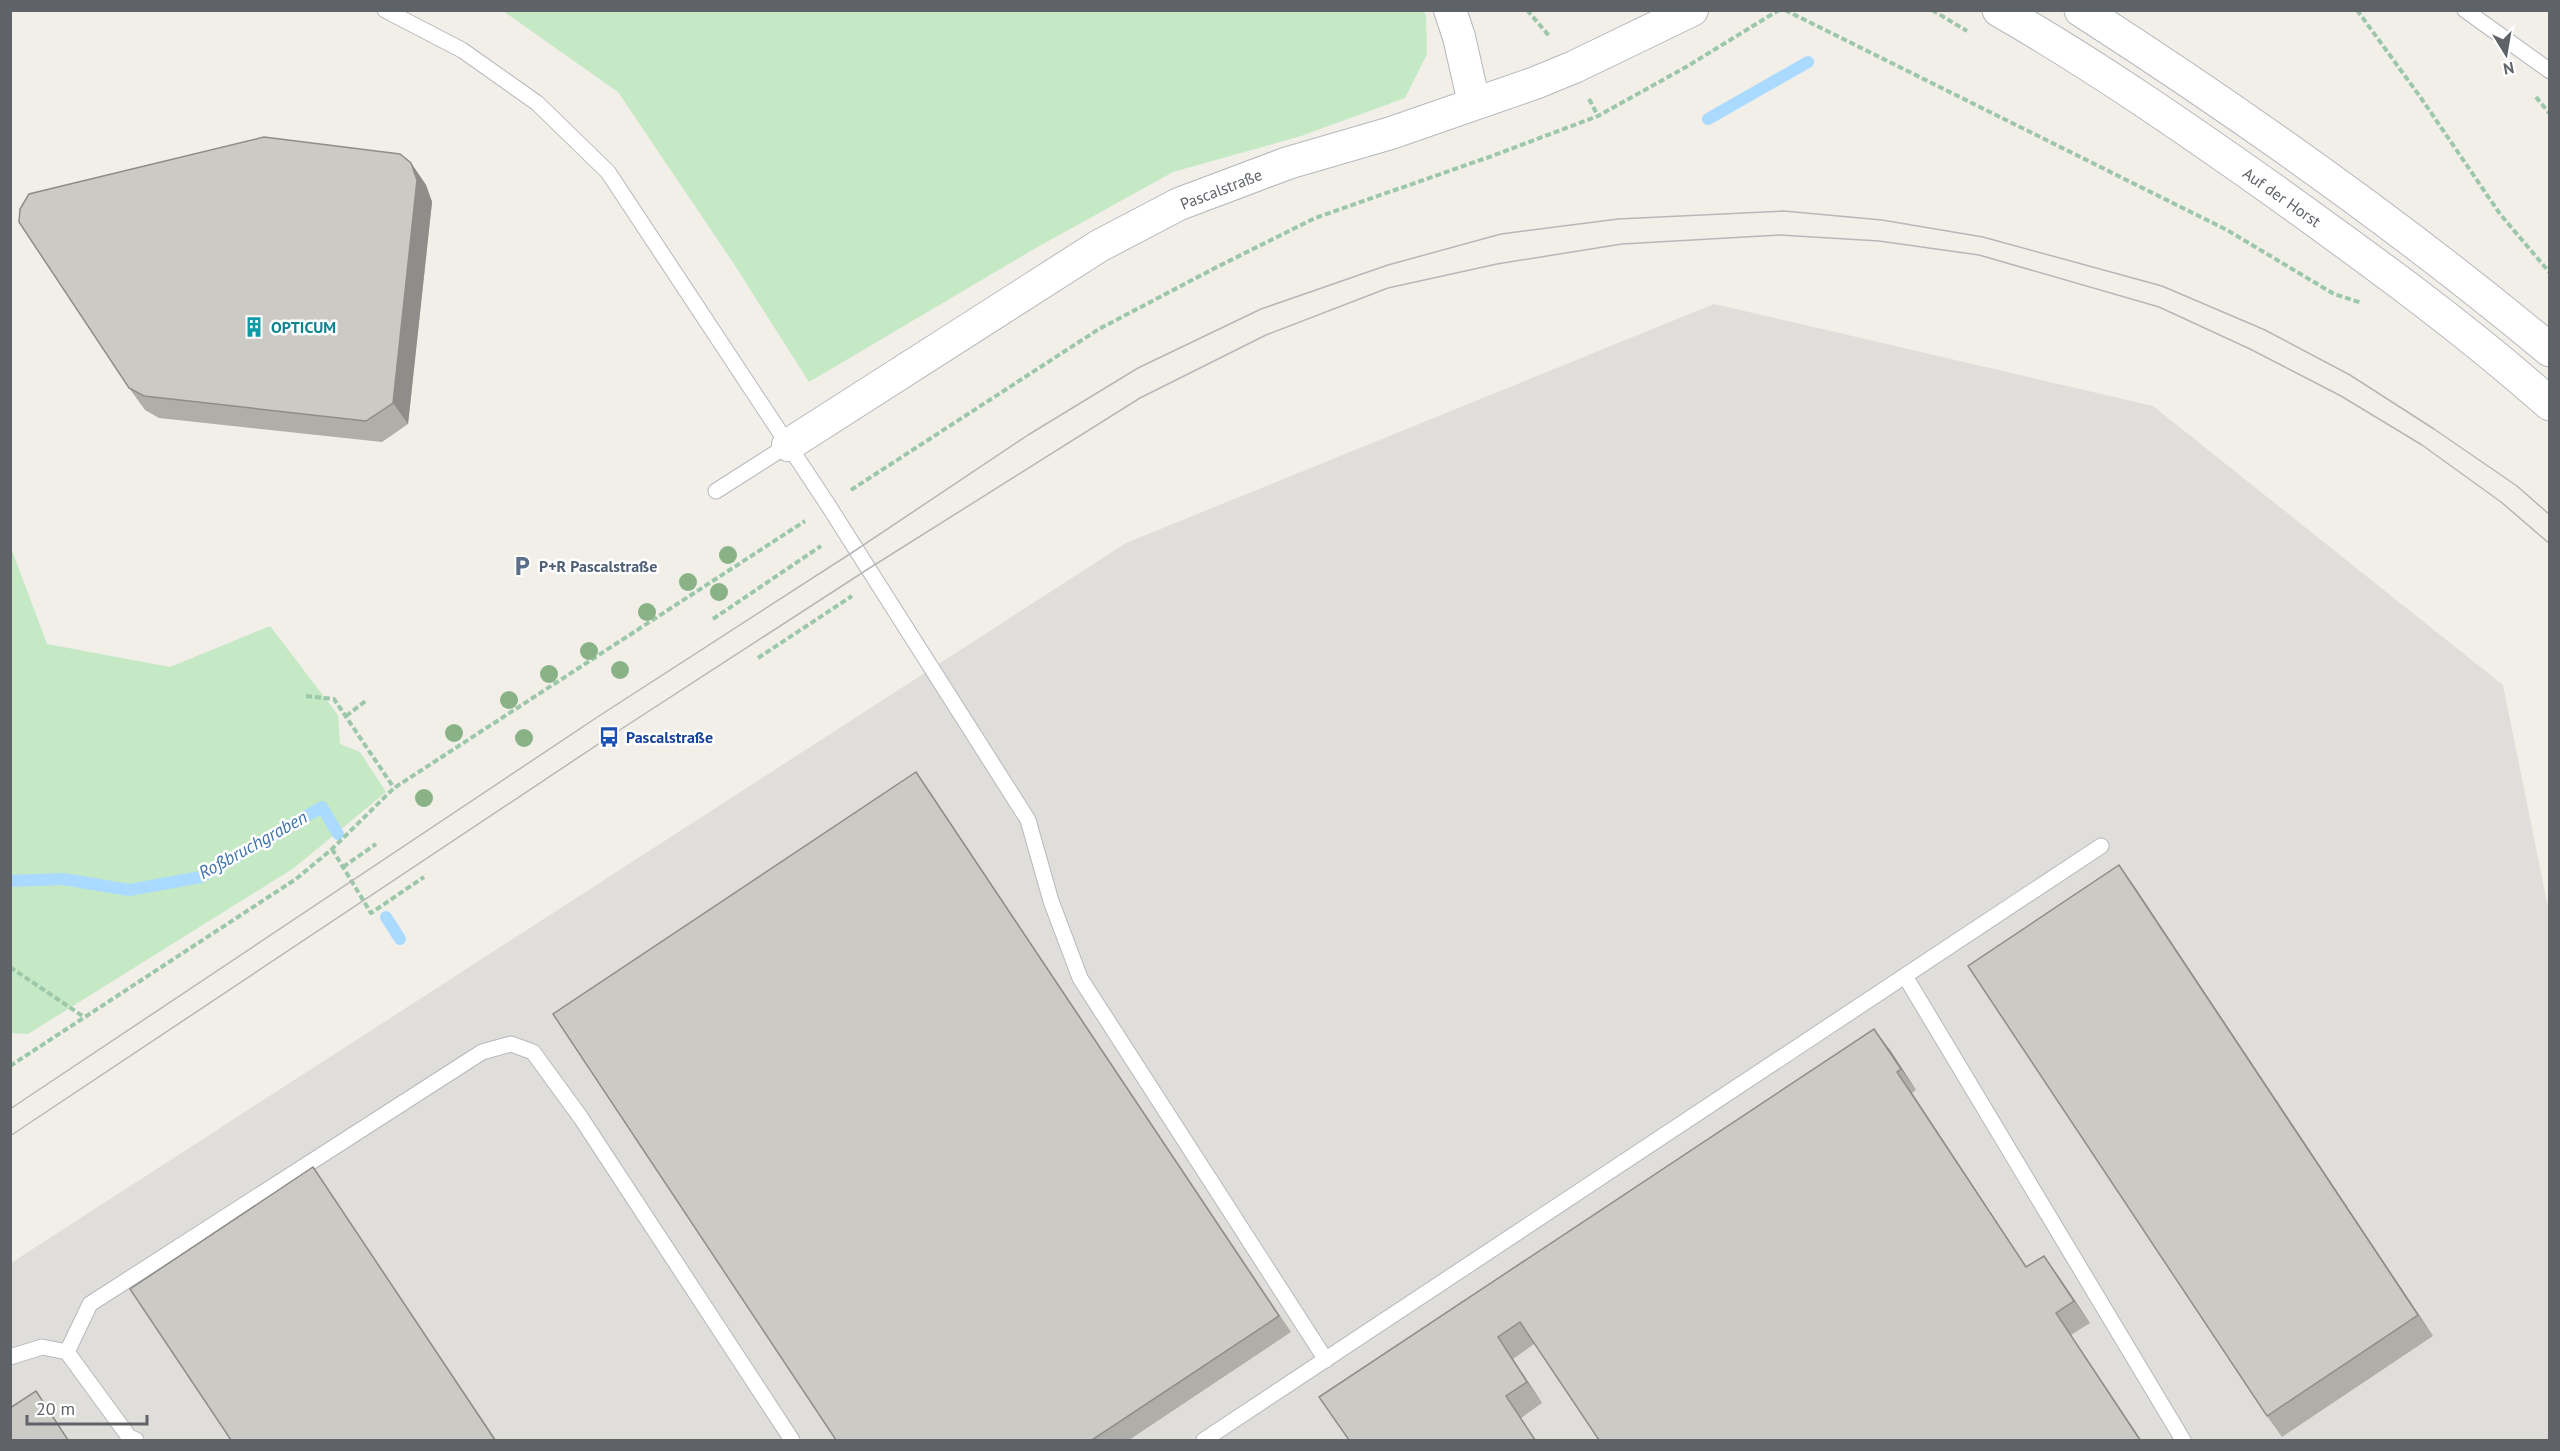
<svg xmlns="http://www.w3.org/2000/svg" width="2560" height="1451" font-family="'PT Sans',sans-serif">
<rect width="100%" height="100%" fill="#f1efe8"/>
<polygon fill="#e0deda" points="1714,304 2153,406 2503,685 2549,912 2549,1440 11,1440 11,1263 1126,543"/>
<g fill="#c5e8c5">
<polygon points="1423,10 1426,16 1427,54 1405,98 1301,136 1173,172 1034,249 809,382 734,264 618,92 503,11"/>
<polygon points="10,545 47,644 170,667 270,626 338,715 340,744 360,752 386,792 294,868 28,1034 10,1033"/>
</g>
<g fill="none" stroke-linecap="round" stroke-linejoin="round">
<g stroke="#aadaff" stroke-width="12">
<polyline points="1708,119 1808,62"/>
<polyline points="10,881 63,879 129,890 201,877 322,807 338,834"/>
<polyline points="386,917 400,939"/>
</g>
<g stroke="#b5b8bc" stroke-width="17">
<g id="service">
<polyline points="385,10 462,50 537,103 608,172 828,505 1028,820 1051,901 1080,978 1326,1360"/>
<polyline points="2465,10 2550,71"/>
<polyline points="716,491 788,445"/>
<polyline points="1905,976 2183,1440"/>
<polyline points="67,1352 90,1304 482,1052 511,1044 533,1052 581,1118 792,1440"/>
<polyline points="10,1357 42,1347 67,1352 129,1437 136,1440"/>
<polyline points="1204,1440 2101,846"/>
</g>
</g>
<g stroke="#b5b8bc" stroke-width="34">
<g id="minor">
<polyline points="1450,10 1459,37 1474,103"/>
<polyline points="788,445 1099,246 1179,204 1288,163 1391,133 1535,83 1574,67 1692,10"/>
</g>
</g>
<g stroke="#b5b8bc" stroke-width="35">
<g id="tertiary">
<path d="M 1999,10 C 2093,64 2181,125 2269,187 C 2365,256 2461,325 2550,404"/>
<path d="M 2081,10 C 2244,115 2401,226 2550,350"/>
</g>
</g>
<g stroke="#9cc7a9" stroke-width="4" stroke-dasharray="6 3" stroke-linecap="butt">
<polyline points="1527,10 1550,37"/>
<polyline points="1785,10 2227,230 2334,294 2362,303"/>
<polyline points="1932,10 1967,31"/>
<polyline points="2357,10 2421,98 2500,214 2550,273"/>
<polyline points="2536,97 2550,114"/>
<polyline points="1589,99 1598,116"/>
<polyline points="851,490 1099,329 1215,268 1315,218 1492,156 1598,116 1686,67 1779,10"/>
<polyline points="713,619 821,546"/>
<polyline points="758,658 852,596"/>
<polyline points="306,696 334,699 394,788"/>
<polyline points="346,716 367,700"/>
<polyline points="332,849 371,913 424,877"/>
<polyline points="343,867 376,844"/>
<polyline points="10,967 84,1017"/>
<polyline points="10,1066 296,879 332,849 394,788 805,521"/>
</g>
<use href="#service" stroke="#fff" stroke-width="15"/>
<use href="#minor" stroke="#fff" stroke-width="32"/>
<use href="#tertiary" stroke="#fff" stroke-width="33"/>
<g stroke="#b6b7b8" stroke-width="1.5">
<polyline points="10,1109 599,716 856,550 1028,435 1138,368 1261,309 1388,265 1501,234 1618,219 1784,211 1882,220 1983,237 2162,286 2265,330 2350,375 2434,429 2517,486 2550,515"/>
<polyline points="10,1136 609,737 868,569 1140,398 1266,335 1388,288 1497,264 1622,244 1780,235 1879,241 1979,255 2159,307 2250,349 2341,396 2422,445 2501,502 2550,544"/>
</g>
</g>
<g fill="#89b387">
<circle cx="728" cy="555" r="9"/>
<circle cx="688" cy="582" r="9"/>
<circle cx="719" cy="592" r="9"/>
<circle cx="647" cy="612" r="9"/>
<circle cx="589" cy="651" r="9"/>
<circle cx="620" cy="670" r="9"/>
<circle cx="549" cy="674" r="9"/>
<circle cx="509" cy="700" r="9"/>
<circle cx="454" cy="733" r="9"/>
<circle cx="524" cy="738" r="9"/>
<circle cx="424" cy="798" r="9"/>
</g>
<g fill="#afaea9">
<polygon points="411,163 426,185 432,202 408,424 382,442 159,418 145,410 129,388"/>
<polygon points="928,789 1291,1332 1129,1440 836,1440"/>
<polygon points="2134,886 2433,1336 2282,1437 2267,1416"/>
<polygon points="1890,1050 1916,1090 1912,1093 2026,1267 2059,1277 2090,1323 2071,1335 2141,1440 1599,1440 1534,1344 1513,1359 1542,1403 1521,1418 1536,1440 1349,1440"/>
</g>
<g fill="#8f8d8a">
<polygon points="411,163 426,185 432,202 408,424 393,403"/>
<polygon points="2119,865 2134,886 2433,1336 2418,1315"/>
<polygon points="1874,1029 1890,1050 1916,1090 1901,1069"/>
<polygon points="1897,1072 1912,1093 2041,1289 2026,1267"/>
<polygon points="313,1167 328,1189 496,1440 495,1440"/>
<polygon points="2044,1256 2059,1277 2090,1323 2074,1301"/>
<polygon points="2056,1313 2071,1335 2141,1440 2140,1440"/>
<polygon points="1498,1337 1513,1359 1542,1403 1527,1382"/>
</g>
<g fill="#cccac5" stroke="#8f8d8a" stroke-width="1.5">
<polygon points="264,137 400,154 411,163 417,180 393,403 366,421 144,396 129,388 19,222 20,209 29,194"/>
<polygon points="916,772 1279,1316 1092,1440 836,1440 553,1014"/>
<polygon points="2119,865 2418,1315 2267,1416 1968,966"/>
<polygon points="1874,1029 1901,1069 1897,1072 2026,1267 2044,1256 2074,1301 2056,1313 2140,1440 1599,1440 1520,1322 1498,1337 1527,1382 1506,1396 1535,1440 1349,1440 1319,1397"/>
<polygon points="313,1167 495,1440 231,1440 130,1289"/>
<polygon points="36,1391 68,1440 10,1440 10,1408"/>
</g>
<defs>
<g id="building-bare" transform="scale(1.62)"><path d="M-4-6H4V6H1V3H-1V6H-4ZM-2.5-4.3h1.7v1.8h-1.7ZM.8-4.3h1.7v1.8H.8ZM-2.5-1h1.7V.8h-1.7ZM.8-1h1.7V.8H.8Z" fill="#0f9aa8" stroke="#fff" stroke-width="2.5" paint-order="stroke"/></g>
<g id="parking-bare" transform="scale(1.62)"><path d="M-3.5-5.5H1a3.5 3.5 0 0 1 0 7H-1V5.5H-3.5ZM-1-3.4V-.6H.8a1.4 1.4 0 0 0 0-2.8Z" fill="#5c6f8a" stroke="#fff" stroke-width="2.5" paint-order="stroke"/></g>
<g id="bus-bare" transform="scale(1.62)"><path d="M-5-6H5V4H4V6H2V4H-2V6H-4V4H-5ZM-3.5-4V0h7V-4ZM-3.5 1.2v1.5H-2V1.2ZM2 1.2v1.5H3.5V1.2Z" fill="#1a4fb4" stroke="#fff" stroke-width="2.5" paint-order="stroke"/></g>
</defs>
<g fill-rule="evenodd">
<use href="#building-bare" x="254" y="327"/>
<use href="#parking-bare" x="522" y="566"/>
<use href="#bus-bare" x="609" y="737"/>
</g>
<g text-anchor="middle" stroke-width="5" stroke-linejoin="round" paint-order="stroke">
<g font-size="16" fill="#5f6368" stroke="#fff">
<text transform="translate(1221 189) rotate(-21)" y="6">Pascalstraße</text>
<text transform="translate(2282 197) rotate(35)" y="6">Auf der Horst</text>
</g>
<g font-size="16" font-weight="bold" fill="#0d838f" stroke="#fff" text-anchor="start">
<text x="271" y="333">OPTICUM</text>
</g>
<g font-size="16" font-weight="bold" fill="#4e5e75" stroke="#fff" text-anchor="start">
<text x="539" y="572">P+R Pascalstraße</text>
</g>
<g font-size="16" font-weight="bold" fill="#164399" stroke="#fff" text-anchor="start">
<text x="626" y="743">Pascalstraße</text>
</g>
<g font-size="18" font-style="italic" fill="#4174aa" stroke="#fff">
<text transform="translate(253 845) rotate(-29)" y="6">Roßbruchgraben</text>
</g>
</g>
<rect width="2560" height="1451" fill="none" stroke="#5f6368" stroke-width="24"/>
<g transform="translate(2506 54) rotate(169)" stroke="#ffffff" stroke-width="4.5" paint-order="stroke">
<path d="M0-4.5L10 22L0 15L-10 22Z" fill="#5f6368"/>
<text y="-9" font-size="16" font-weight="bold" text-anchor="middle" fill="#5f6368">N</text>
</g>
<path d="M27 1415v9h120v-9" fill="none" stroke="#5f6368" stroke-width="3"/>
<text x="36" y="1415" font-size="18" fill="#5f6368" stroke="#ffffff" stroke-width="4.5" paint-order="stroke">20 m</text>
</svg>
